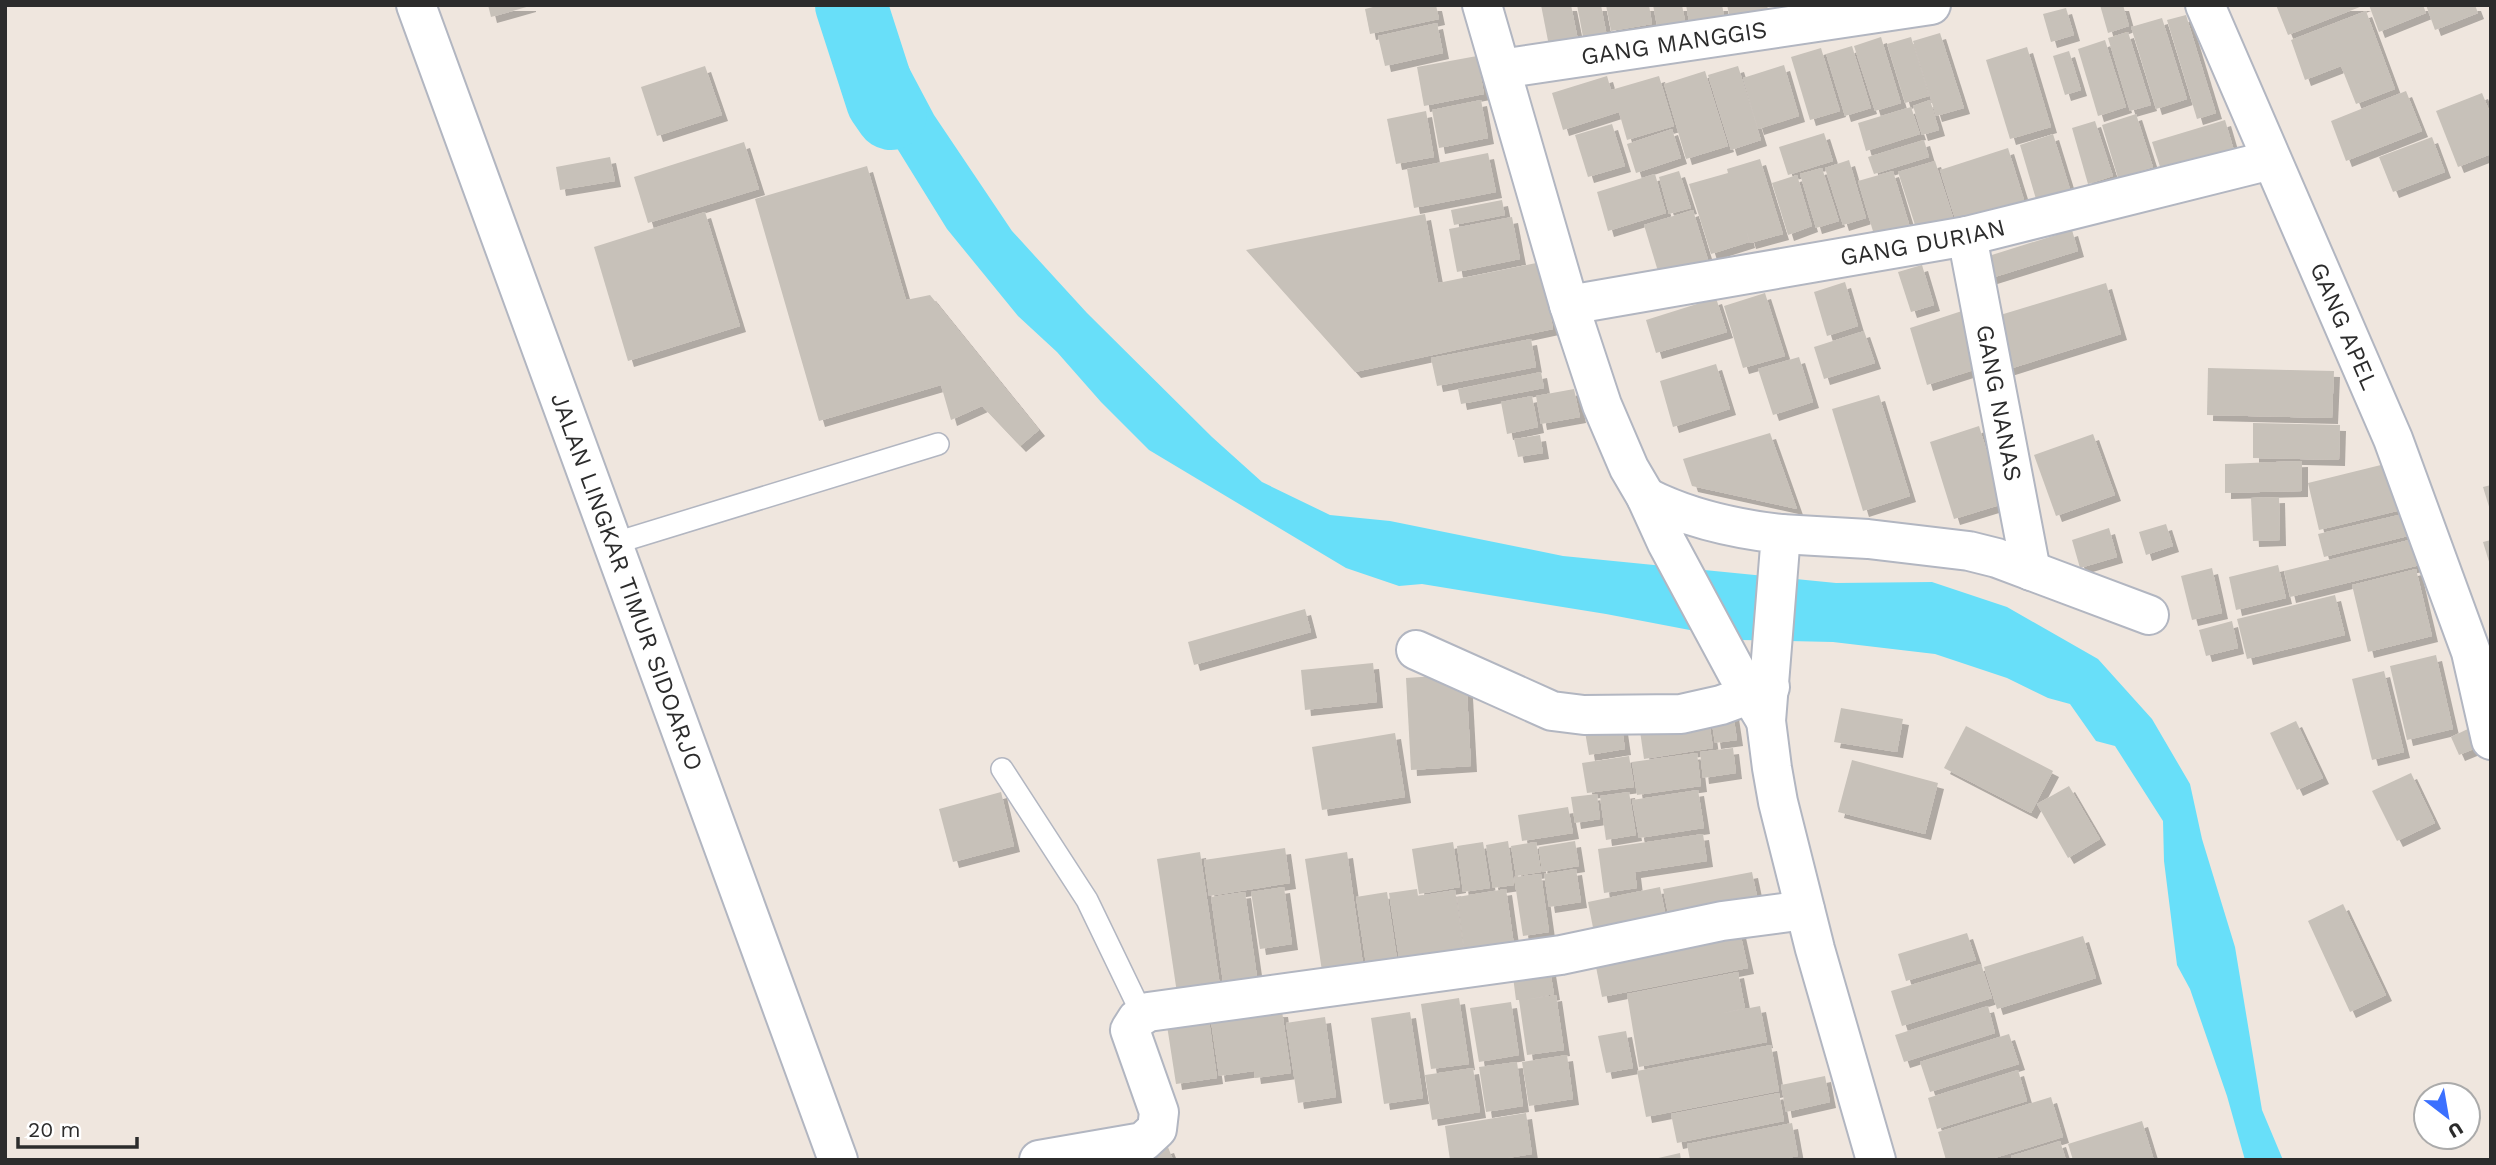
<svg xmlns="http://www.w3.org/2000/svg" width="2496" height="1165" font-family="'Work Sans',sans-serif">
<defs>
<filter id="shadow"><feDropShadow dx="6" dy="6" stdDeviation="0" flood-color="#0004"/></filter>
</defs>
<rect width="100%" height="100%" fill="#efe6de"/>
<polygon fill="#68dff9" points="881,15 934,115 1012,231 1087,313 1212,437 1262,482 1330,515 1390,521 1563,556 1836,583 1932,582 2007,607 2098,659 2152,719 2190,784 2202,839 2235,947 2262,1110 2283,1160 2245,1160 2227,1096 2190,989 2177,965 2164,861 2163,821 2115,746 2096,741 2070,704 2048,698 2007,678 1935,654 1833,642 1742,640 1606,614 1422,584 1399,586 1346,568 1149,450 1101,402 1057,352 1018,316 947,229 869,103 835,28"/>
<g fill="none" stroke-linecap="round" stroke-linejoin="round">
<polyline stroke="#68dff9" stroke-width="72" points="851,5 882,101 891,114"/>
</g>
<g fill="#c7c1b9" filter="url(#shadow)">
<polygon points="488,5 530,5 530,6 491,17"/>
<polygon points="1381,5 1436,5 1439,19 1370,34 1365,9"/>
<polygon points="1541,5 1571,5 1579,45 1550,51"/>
<polygon points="1577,5 1601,5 1608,42 1585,47"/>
<polygon points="1606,5 1649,5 1652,24 1611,31"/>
<polygon points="1653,5 1682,5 1686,26 1658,31"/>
<polygon points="1686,5 1722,5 1725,20 1690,27"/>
<polygon points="1727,5 1767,5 1769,15 1731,23"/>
<polygon points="2100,5 2123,5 2129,26 2108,33"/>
<polygon points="2276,5 2365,5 2288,35"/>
<polygon points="2369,5 2423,5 2426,13 2379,32"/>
<polygon points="2426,5 2475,5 2478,13 2435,30"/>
<polygon points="2066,8 2074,35 2051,42 2043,14"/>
<polygon points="2366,11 2395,89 2356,104 2341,66 2305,80 2291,40"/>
<polygon points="2186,15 2216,113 2197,119 2167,20"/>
<polygon points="2162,18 2187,99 2156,109 2131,27"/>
<polygon points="1437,23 1443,53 1385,66 1378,36"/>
<polygon points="2128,32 2151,105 2130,111 2108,38"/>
<polygon points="1940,33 1964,108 1936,116 1913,41"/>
<polygon points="1881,37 1901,103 1875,111 1854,46"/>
<polygon points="1911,37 1929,96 1905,103 1887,44"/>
<polygon points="2105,40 2126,107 2098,116 2078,49"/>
<polygon points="1852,46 1871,108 1845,116 1826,54"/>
<polygon points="2027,47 2051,127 2010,139 1986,60"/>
<polygon points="1821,48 1840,111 1810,120 1791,57"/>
<polygon points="2069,51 2081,90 2065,95 2053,56"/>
<polygon points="1477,56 1484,94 1424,106 1417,67"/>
<polygon points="1784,65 1799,116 1758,129 1743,78"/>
<polygon points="705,66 722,115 657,136 641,87"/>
<polygon points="1738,66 1761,140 1731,150 1708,75"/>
<polygon points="1705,71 1728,146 1686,159 1664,84"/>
<polygon points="1607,76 1611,90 1659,76 1674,126 1627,140 1619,112 1563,130 1552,93"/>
<polygon points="2406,91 2422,131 2346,161 2331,121"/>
<polygon points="2482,93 2491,115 2491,154 2458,167 2436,111"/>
<polygon points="1481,100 1488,138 1439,148 1432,110"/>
<polygon points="1930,100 1939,130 1922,135 1913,106"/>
<polygon points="1911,107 1920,134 1866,151 1858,123"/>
<polygon points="1426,111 1434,157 1396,164 1387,119"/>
<polygon points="2136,114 2153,167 2118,178 2102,125"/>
<polygon points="2225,120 2235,154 2163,176 2152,142"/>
<polygon points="2095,121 2113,176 2088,184 2072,128"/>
<polygon points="1612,124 1625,166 1588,177 1575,135"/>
<polygon points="1672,129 1681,158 1636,173 1627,144"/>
<polygon points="1824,133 1833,161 1788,175 1779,147"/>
<polygon points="2053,134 2070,189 2036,199 2020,145"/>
<polygon points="2432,137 2445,172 2393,192 2379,157"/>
<polygon points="1924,140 1929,157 1874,174 1868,157"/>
<polygon points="744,142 759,189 648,223 634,177"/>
<polygon points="2008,148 2025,203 1957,225 1940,170"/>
<polygon points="1488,153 1496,192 1414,208 1407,169"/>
<polygon points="610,157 615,181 560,190 556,167"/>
<polygon points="1760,159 1783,234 1750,243 1746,229 1749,242 1711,254 1689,184 1728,173 1727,169"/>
<polygon points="1849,160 1866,218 1843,225 1825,168"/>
<polygon points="1935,161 1953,217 1916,228 1898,172"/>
<polygon points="867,166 906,300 930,295 1039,430 1020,446 982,406 951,420 941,385 819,421 755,199"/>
<polygon points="1822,168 1839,221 1816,228 1800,174"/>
<polygon points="1679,171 1691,208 1669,214 1659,177"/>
<polygon points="1893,171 1910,227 1875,238 1858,181"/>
<polygon points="1655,174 1666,213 1608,231 1597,192"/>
<polygon points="1797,175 1812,226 1788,235 1772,183"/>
<polygon points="1502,200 1505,215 1454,225 1451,210"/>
<polygon points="1693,210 1709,263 1660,278 1644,225"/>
<polygon points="705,212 740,326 628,361 594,247"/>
<polygon points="1425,214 1438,283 1541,262 1553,329 1355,372 1246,250"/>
<polygon points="1512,217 1520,259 1457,272 1449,229"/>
<polygon points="2072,230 2078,251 1985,280 1979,259"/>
<polygon points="1922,265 1934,305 1911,312 1898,272"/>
<polygon points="1845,282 1858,326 1827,336 1814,292"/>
<polygon points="2106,283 2121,334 2003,371 1987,319"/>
<polygon points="1765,293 1785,356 1743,368 1724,306"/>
<polygon points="1716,298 1727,332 1656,353 1646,320"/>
<polygon points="1965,310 1983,367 1927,385 1910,328"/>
<polygon points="1864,331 1875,363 1824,379 1814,347"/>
<polygon points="1531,339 1536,367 1437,386 1431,358"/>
<polygon points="1799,357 1813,402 1773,415 1758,369"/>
<polygon points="1716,364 1730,409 1673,427 1660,381"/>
<polygon points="2208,368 2334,371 2332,418 2207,415"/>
<polygon points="1541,372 1544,388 1461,404 1458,389"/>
<polygon points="1574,389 1580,417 1541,424 1536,396"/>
<polygon points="1879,395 1910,496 1863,511 1832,409"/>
<polygon points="1532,396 1538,427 1507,434 1501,402"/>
<polygon points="2253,423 2340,425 2339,460 2253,458"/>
<polygon points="1979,426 2003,504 1954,519 1930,442"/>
<polygon points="1770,433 1797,509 1692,486 1683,459"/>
<polygon points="2093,434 2115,495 2056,516 2034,455"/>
<polygon points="1540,435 1543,453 1518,457 1514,439"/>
<polygon points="2302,461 2302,491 2225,493 2225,464"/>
<polygon points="2385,464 2397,511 2319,530 2308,483"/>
<polygon points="2491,485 2491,510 2490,510 2483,487"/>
<polygon points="2279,497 2280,540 2253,541 2251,498"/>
<polygon points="2407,513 2412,535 2324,557 2318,534"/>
<polygon points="2166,524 2173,546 2146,555 2139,532"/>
<polygon points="2109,528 2117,557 2080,568 2072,540"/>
<polygon points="2413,539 2420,565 2290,597 2284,571"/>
<polygon points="2491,540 2491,565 2490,565 2483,542"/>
<polygon points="2278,565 2286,598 2236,610 2229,577"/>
<polygon points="2212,568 2222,613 2192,620 2181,576"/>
<polygon points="2416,569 2432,636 2368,652 2352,585"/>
<polygon points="2335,595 2345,635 2247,659 2237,619"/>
<polygon points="1305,609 1311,632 1194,665 1188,642"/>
<polygon points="2232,621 2238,648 2206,656 2199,630"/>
<polygon points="2436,655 2453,729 2407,740 2390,666"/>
<polygon points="1373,663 1377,702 1305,710 1301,670"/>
<polygon points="2384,671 2404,752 2372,760 2352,679"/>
<polygon points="1466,674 1471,766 1411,770 1406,678"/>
<polygon points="1841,708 1903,719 1897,752 1834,742"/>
<polygon points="1733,713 1737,740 1715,743 1711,717"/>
<polygon points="1708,714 1713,748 1644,759 1639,724"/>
<polygon points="1621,721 1625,749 1589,755 1584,726"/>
<polygon points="2296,721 2323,778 2297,790 2270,733"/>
<polygon points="1966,726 2053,771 2031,813 1944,768"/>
<polygon points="2472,727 2481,746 2459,755 2451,737"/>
<polygon points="1395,733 1405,797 1322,810 1312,747"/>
<polygon points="1733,748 1736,773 1703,778 1700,752"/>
<polygon points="1697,753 1701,786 1637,795 1632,762"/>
<polygon points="1629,756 1634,787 1587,793 1582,763"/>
<polygon points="1852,760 1938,783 1925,834 1838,812"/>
<polygon points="2411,773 2435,823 2397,841 2372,791"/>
<polygon points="2069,786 2100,839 2068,858 2037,804"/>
<polygon points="1698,790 1704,828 1639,838 1632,800"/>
<polygon points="1001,792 1014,846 953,862 939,809"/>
<polygon points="1629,792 1636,835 1606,840 1600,796"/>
<polygon points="1597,794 1600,819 1575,823 1571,797"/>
<polygon points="1568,807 1573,833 1522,841 1518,815"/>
<polygon points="1703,834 1707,861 1635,872 1637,888 1604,893 1598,849"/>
<polygon points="1508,841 1514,885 1493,888 1486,845"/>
<polygon points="1575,841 1579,866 1542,872 1539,847"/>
<polygon points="1453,842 1460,887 1419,894 1412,849"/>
<polygon points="1483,842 1490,888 1463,892 1457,846"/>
<polygon points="1536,842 1541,872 1516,876 1511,846"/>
<polygon points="1285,848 1290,883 1209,896 1204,860"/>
<polygon points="1200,852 1220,986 1177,993 1157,859"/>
<polygon points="1347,852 1363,964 1322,971 1305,859"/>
<polygon points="1576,869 1581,902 1549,907 1544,874"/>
<polygon points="1752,872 1760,910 1671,928 1663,889"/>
<polygon points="1541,874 1549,932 1523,936 1514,877"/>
<polygon points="1284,887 1292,944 1260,949 1251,892"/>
<polygon points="1660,887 1668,928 1596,943 1588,902"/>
<polygon points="1417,889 1418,896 1455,890 1464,951 1399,958 1389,893"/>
<polygon points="1506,889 1514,945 1465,952 1457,897"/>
<polygon points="1245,892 1258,984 1224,989 1211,897"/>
<polygon points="1387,892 1397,959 1366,964 1356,897"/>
<polygon points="2343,904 2386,995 2350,1012 2308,921"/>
<polygon points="1738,923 1748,968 1602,997 1593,952"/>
<polygon points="1967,933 1976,960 1906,981 1898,954"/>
<polygon points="2083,936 2096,978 1997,1009 1984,967"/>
<polygon points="1549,964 1554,994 1525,1000 1556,995 1564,1050 1527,1055 1519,1000 1516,1000 1512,969"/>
<polygon points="1981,964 1992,998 1902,1026 1891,991"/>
<polygon points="1738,972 1745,1008 1719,1014 1760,1006 1767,1042 1639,1067 1627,994"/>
<polygon points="1459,998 1469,1064 1431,1069 1421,1004"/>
<polygon points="1511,1002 1519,1055 1479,1062 1470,1008"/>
<polygon points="1988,1006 1995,1033 1904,1062 1895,1035"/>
<polygon points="1282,1011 1291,1073 1255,1078 1254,1071 1219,1076 1210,1014"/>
<polygon points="1410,1012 1423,1098 1384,1104 1371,1018"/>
<polygon points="1208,1013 1217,1078 1176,1084 1166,1019"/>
<polygon points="1325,1017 1336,1097 1298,1103 1286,1023"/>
<polygon points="1626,1031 1633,1068 1606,1073 1598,1036"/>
<polygon points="2009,1034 2019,1064 1930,1092 1920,1062"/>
<polygon points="1771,1045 1779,1091 1646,1117 1637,1071"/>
<polygon points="1567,1055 1573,1099 1529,1106 1522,1062"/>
<polygon points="1517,1062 1523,1106 1486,1112 1479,1067"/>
<polygon points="1473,1068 1480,1112 1432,1120 1425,1075"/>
<polygon points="2018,1070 2027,1101 1937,1129 1928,1098"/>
<polygon points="1825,1076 1830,1102 1786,1112 1781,1085"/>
<polygon points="1779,1093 1784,1121 1677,1143 1671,1114"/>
<polygon points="2051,1097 2063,1137 1988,1160 1946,1160 1938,1132"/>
<polygon points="1526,1113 1532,1154 1495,1160 1450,1160 1445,1126"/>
<polygon points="2142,1121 2154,1160 2073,1160 2068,1144"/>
<polygon points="1792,1123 1798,1156 1778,1160 1690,1160 1687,1144"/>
<polygon points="2060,1141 2066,1160 2012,1160 2011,1156"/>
<polygon points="1168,1147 1173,1160 1132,1160 1132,1159"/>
<polygon points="1680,1153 1681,1160 1654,1160 1654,1159"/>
</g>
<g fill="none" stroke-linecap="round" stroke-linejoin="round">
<g stroke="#b2b6c1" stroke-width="24">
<g id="lane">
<polyline points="612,544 938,444"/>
<polyline points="1002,769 1087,900 1142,1014"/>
</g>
</g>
<g stroke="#b2b6c1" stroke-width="42">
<g id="street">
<polyline points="1482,5 1569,305 1602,405 1629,468 1646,497 1667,543 1737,673 1766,721"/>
<path id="s1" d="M 2205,5 L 2393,439 L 2471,652 L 2491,740"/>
<path id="s2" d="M 1501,69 L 1931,5"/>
<path id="s3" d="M 1967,236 L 2031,571"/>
<path id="s4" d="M 1569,305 L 1967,236 L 2271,160"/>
<path d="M 1646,497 C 1687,518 1736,529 1781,534 L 1766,721 L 1772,768 L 1778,802 L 1815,949 L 1876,1160"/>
<polyline points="1781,534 1868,539 1969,551 1997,558 2149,615"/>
<polyline points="1416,650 1552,711 1584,715 1681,714 1721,705 1770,687"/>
<polyline points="1039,1160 1143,1142 1157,1129 1159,1112 1130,1030 1137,1019 1148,1012 1561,955 1722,921 1805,910"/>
</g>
</g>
<g stroke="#b2b6c1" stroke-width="42">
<g id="secondary">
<path id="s5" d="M 416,5 L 838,1160"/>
</g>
</g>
<use href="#lane" stroke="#fff" stroke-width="21"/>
<use href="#street" stroke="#fff" stroke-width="38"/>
<use href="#secondary" stroke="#fff" stroke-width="38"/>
</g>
<g text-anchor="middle" stroke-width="6" stroke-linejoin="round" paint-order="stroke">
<g font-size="24" fill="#2c2c2c" stroke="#fff">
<text dy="8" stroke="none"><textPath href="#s2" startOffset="175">GANG MANGGIS</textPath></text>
<text dy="8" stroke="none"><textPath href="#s4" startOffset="359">GANG DURIAN</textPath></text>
<text dy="8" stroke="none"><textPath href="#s1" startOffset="350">GANG APEL</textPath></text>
<text dy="8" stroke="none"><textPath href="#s3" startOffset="170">GANG NANAS</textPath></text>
<text dy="8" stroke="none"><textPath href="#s5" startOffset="614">JALAN LINGKAR TIMUR SIDOARJO</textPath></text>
</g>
</g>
<rect width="2496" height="1165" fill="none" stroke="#2c2c2c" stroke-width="14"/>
<g transform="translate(2447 1116) rotate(149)"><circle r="33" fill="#ffffff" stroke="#ababab" stroke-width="2"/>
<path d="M0-5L12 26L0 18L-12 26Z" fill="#3b70ff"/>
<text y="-10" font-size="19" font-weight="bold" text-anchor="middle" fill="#2c2c2c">U</text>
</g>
<path d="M18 1137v10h119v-10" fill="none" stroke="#2c2c2c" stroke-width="3.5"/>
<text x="28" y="1137" font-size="21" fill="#2c2c2c" stroke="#ffffff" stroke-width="5" paint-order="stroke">20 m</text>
</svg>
